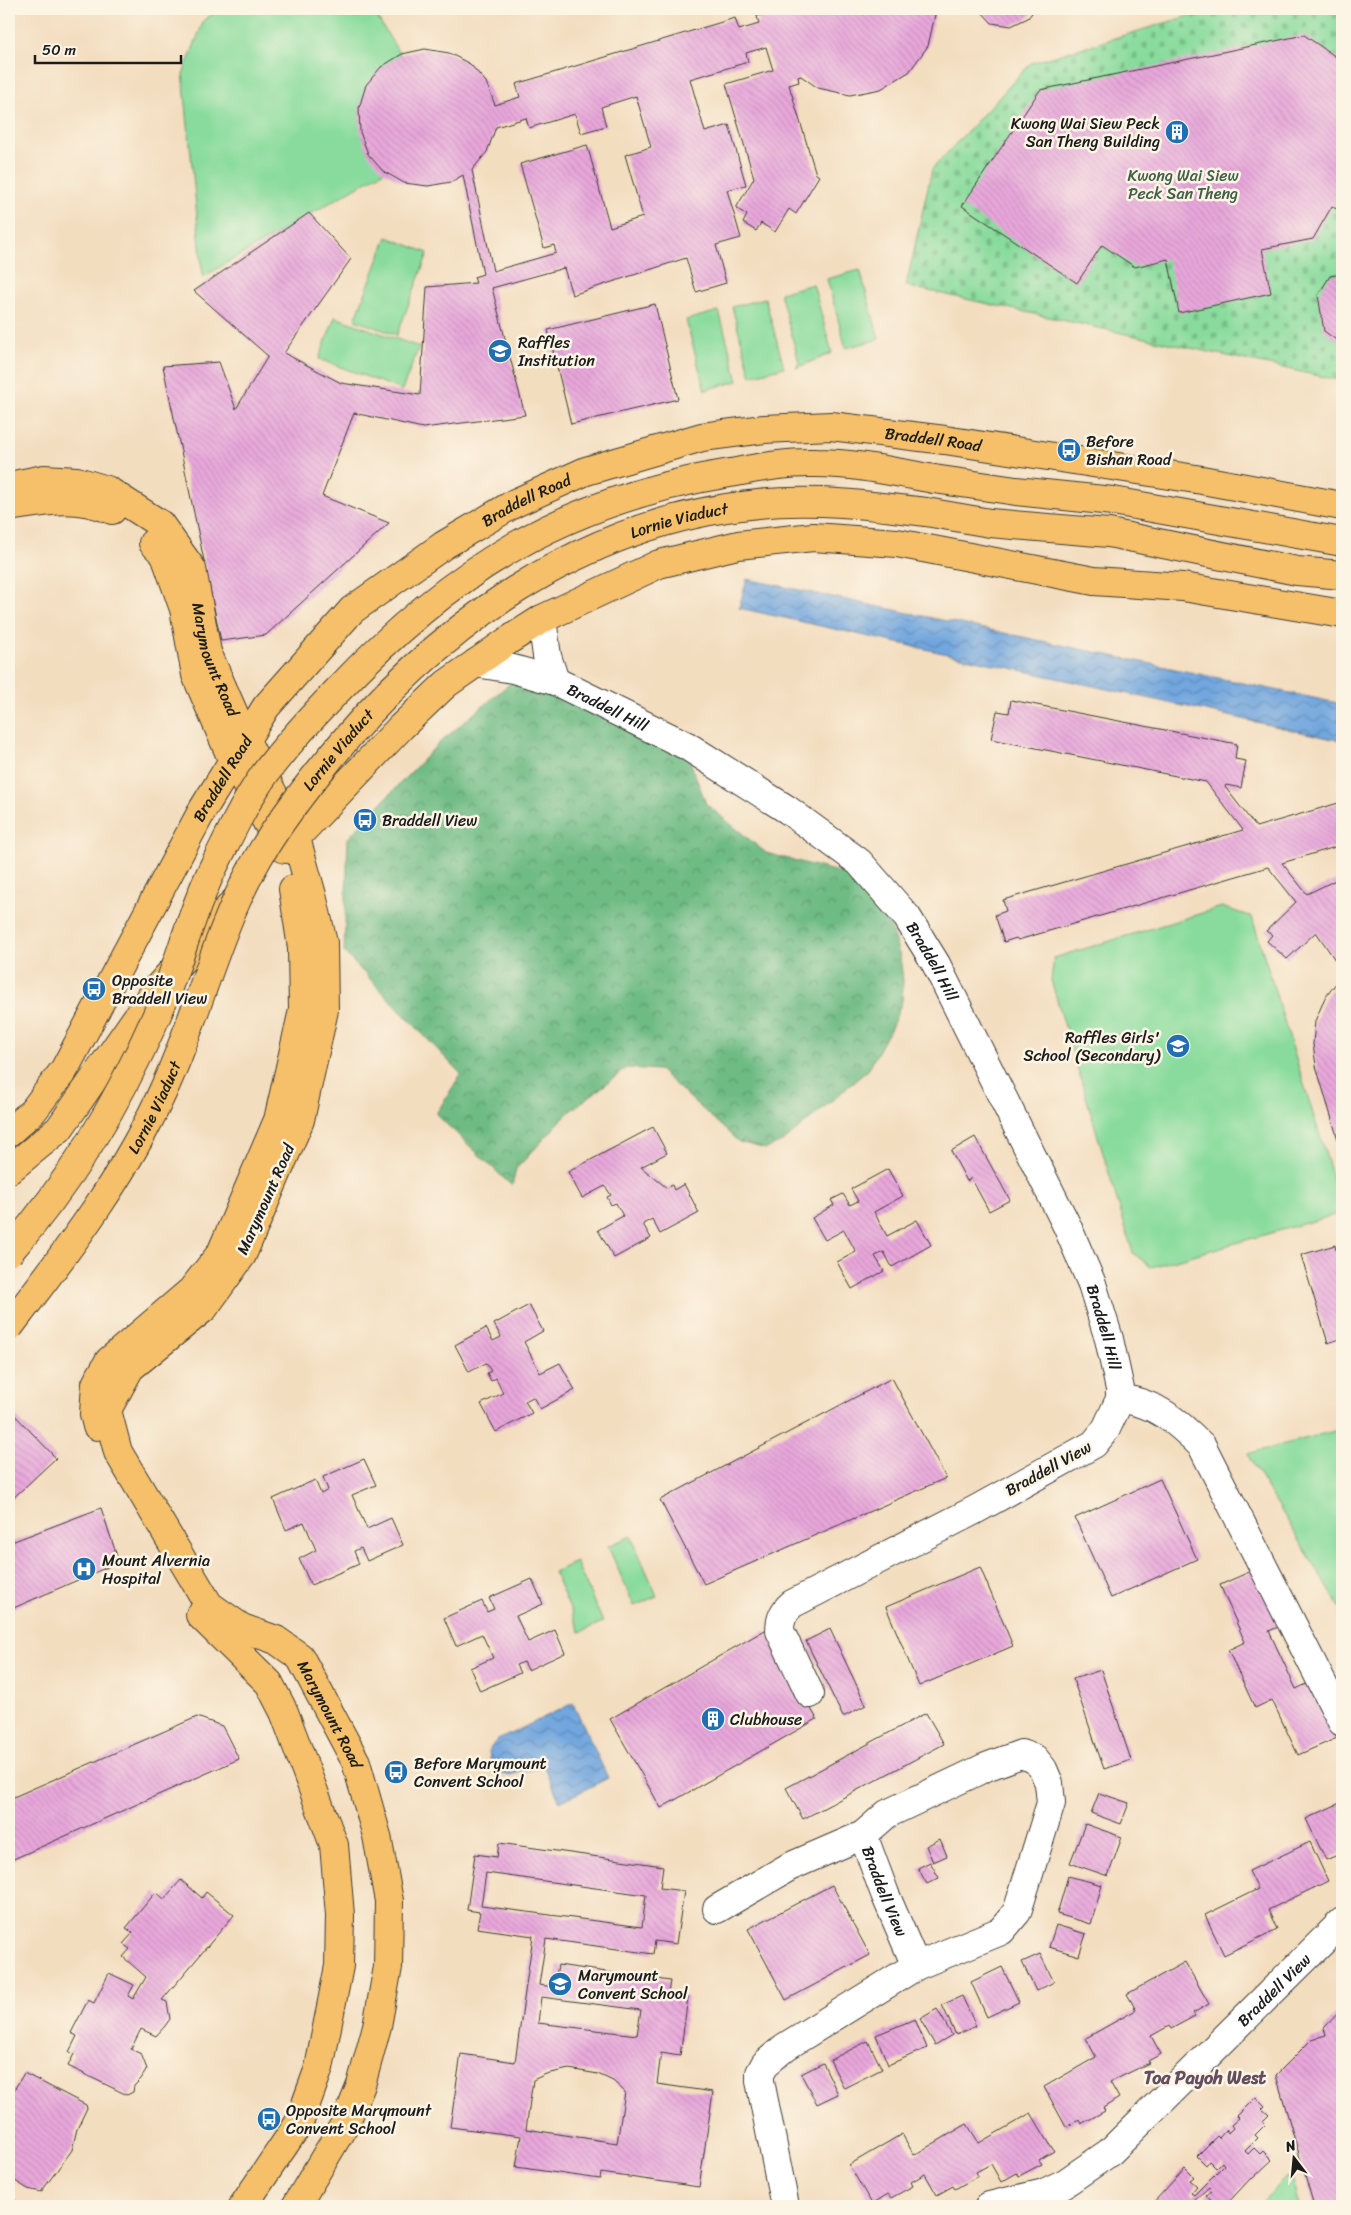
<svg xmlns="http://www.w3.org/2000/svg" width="1351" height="2215" font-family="Sriracha,sans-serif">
<defs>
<pattern id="forest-crowns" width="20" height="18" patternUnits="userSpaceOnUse" patternTransform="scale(1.25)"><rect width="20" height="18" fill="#6ebb84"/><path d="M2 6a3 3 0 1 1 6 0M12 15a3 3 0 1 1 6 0" fill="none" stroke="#5a976b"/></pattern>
<pattern id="cemetery-stones" width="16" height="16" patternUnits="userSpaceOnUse" patternTransform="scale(1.25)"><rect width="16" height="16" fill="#88db9c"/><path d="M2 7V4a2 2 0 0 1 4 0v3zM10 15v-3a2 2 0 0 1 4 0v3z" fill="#75bb86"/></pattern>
<pattern id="water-waves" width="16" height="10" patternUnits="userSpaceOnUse" patternTransform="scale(1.25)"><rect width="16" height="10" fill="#71a6de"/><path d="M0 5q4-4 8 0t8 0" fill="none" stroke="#5c86b3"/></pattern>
<pattern id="building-back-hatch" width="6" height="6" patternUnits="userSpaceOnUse" patternTransform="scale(1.25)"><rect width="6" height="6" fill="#e8a7db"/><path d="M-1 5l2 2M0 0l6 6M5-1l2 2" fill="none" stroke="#c68fbb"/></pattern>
</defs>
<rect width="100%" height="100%" fill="#fcf5e5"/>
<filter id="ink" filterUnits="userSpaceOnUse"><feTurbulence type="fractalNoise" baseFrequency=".02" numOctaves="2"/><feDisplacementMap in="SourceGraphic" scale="10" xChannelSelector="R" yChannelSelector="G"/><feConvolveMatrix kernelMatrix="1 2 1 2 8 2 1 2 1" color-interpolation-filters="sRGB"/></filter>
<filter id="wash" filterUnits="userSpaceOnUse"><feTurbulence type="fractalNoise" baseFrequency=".0096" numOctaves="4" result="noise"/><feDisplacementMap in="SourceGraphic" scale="20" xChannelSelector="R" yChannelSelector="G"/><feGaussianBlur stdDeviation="1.12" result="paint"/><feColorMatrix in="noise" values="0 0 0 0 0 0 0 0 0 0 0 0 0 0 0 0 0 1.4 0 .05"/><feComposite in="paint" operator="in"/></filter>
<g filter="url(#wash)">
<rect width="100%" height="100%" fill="#f3ddbf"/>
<g fill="#88db9c" stroke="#527c5c">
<polygon points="220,9 372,9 409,69 410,156 203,277 183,74 204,20"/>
<polygon points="387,237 428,253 397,335 355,320"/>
<polygon points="860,270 879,339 846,348 827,279"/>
<polygon points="813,284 832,353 796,368 799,362 780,293"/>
<polygon points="765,298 784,367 751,376 732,307"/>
<polygon points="719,311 738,381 705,390 686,320"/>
<polygon points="335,317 419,347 402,390 319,359"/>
<polygon points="1222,907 1252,917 1336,1188 1338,1214 1151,1267 1133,1253 1051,980 1054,958"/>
<polygon points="1342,1429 1342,1611 1247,1454"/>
<polygon points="631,1536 657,1596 634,1606 608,1546"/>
<polygon points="576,1562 603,1622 580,1632 554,1572"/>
<polygon points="1287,2177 1291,2177 1299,2206 1261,2206 1259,2205"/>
</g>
<polygon fill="url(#forest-crowns)" stroke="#456c50" points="520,675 685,748 706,804 766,853 876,882 900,957 903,980 902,1001 892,1026 868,1070 784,1141 766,1149 739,1142 659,1070 627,1068 569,1112 516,1169 512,1186 436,1114 461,1074 344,952 348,838 438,744"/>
<polygon fill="url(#cemetery-stones)" stroke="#527c5c" points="1212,9 1342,9 1342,381 906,286 932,169 1031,63"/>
<g fill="url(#water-waves)" stroke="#46617d">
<polygon points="747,579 1342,704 1342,741 739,608"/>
<polygon points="573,1703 608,1778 560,1802 544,1767 508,1775 497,1773 490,1761 489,1750 496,1741"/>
</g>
<g id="blocks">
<g fill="url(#building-back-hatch)" fill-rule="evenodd">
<path d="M 770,9 L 934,9 L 935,15 L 928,46 L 909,72 L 881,89 L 850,95 L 818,88 L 801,76 L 798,77 L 799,82 L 789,85 L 816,174 L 819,176 L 796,214 L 789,209 L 775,232 L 761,223 L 756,231 L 743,223 L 747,215 L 736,208 L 754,178 L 726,84 L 773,70 L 766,47 L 746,53 L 748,62 L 690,79 L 705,132 L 729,125 L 746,185 L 727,190 L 741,238 L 716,245 L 726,283 L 696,292 L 686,258 L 572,295 L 564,268 L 492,288 L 525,415 L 423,428 L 354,413 L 322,496 L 389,523 L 266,635 L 221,641 L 163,366 L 219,362 L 236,409 L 268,356 L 194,291 L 309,213 L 351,259 L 284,353 L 341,383 L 420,395 L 427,287 L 476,283 L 474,277 L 483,274 L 463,175 L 451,182 L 428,186 L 404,183 L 383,171 L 368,154 L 360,132 L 359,108 L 366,85 L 381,67 L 402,54 L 425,49 L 449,53 L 470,64 L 486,82 L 495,105 L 520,97 L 516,84 L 735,18 L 739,30 L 759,24 L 757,16 L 770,12 ZM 636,96 L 651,147 L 625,155 L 643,217 L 610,227 L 587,145 L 520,164 L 544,248 L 554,245 L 556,253 L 493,271 L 472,170 L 487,152 L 496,127 L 526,118 L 529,128 L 575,114 L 581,133 L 606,126 L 601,107 Z"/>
<polygon points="979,9 1035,9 1028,18 1011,26 992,23"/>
<polygon points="1304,35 1342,61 1342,213 1332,206 1313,239 1262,249 1271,293 1179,313 1168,259 1135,267 1102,245 1077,283 962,206 1040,90"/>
<polygon points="1342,274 1342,344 1324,331 1318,295 1330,276"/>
<polygon points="655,304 678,399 571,424 548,330"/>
<polygon points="1011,700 1237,744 1235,759 1246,761 1241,788 1226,785 1225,787 1256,827 1342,802 1342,845 1282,863 1307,894 1342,877 1342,970 1316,932 1287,959 1267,941 1272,935 1266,931 1296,902 1268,867 1018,940 1016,938 1004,942 995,915 1006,911 1003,900 1243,830 1206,782 991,739 997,711 1009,713"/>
<polygon points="1342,975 1342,1153 1316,1066 1313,1044 1315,1021 1325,998"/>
<polygon points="653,1127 667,1153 641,1167 667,1188 672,1185 674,1190 684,1184 699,1213 660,1234 652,1219 643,1224 651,1238 614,1258 598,1230 623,1216 616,1203 611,1205 607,1197 611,1195 605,1186 582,1198 568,1172"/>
<polygon points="975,1137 1010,1200 989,1211 971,1178 967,1181 951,1151"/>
<polygon points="888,1169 903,1196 874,1212 887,1236 917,1220 931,1245 892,1267 884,1252 875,1256 884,1271 852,1289 837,1262 856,1252 844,1230 825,1240 812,1218 834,1205 831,1200 843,1194 850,1205 858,1201 851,1189"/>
<polygon points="1335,1245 1336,1250 1342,1248 1342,1338 1328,1343 1301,1255"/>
<polygon points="529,1305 543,1331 524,1342 540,1373 560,1363 575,1390 540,1409 533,1397 525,1401 532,1413 496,1432 481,1404 503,1393 496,1378 491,1381 487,1373 491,1371 486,1363 469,1372 455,1345 486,1328 493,1341 501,1337 494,1324"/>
<polygon points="892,1378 946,1478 704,1584 660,1500"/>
<polygon points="9,1409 56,1458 9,1502"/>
<polygon points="364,1459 376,1485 352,1495 367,1529 391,1518 403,1545 367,1561 361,1548 354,1551 359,1564 311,1585 299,1559 316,1550 304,1522 286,1530 273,1499 315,1480 321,1494 328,1490 323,1477"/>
<polygon points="1160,1479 1197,1559 1111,1598 1075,1518"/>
<polygon points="101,1508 119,1562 9,1610 9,1543"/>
<polygon points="980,1567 1013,1646 919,1686 886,1607"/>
<polygon points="1258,1568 1285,1624 1269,1631 1296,1689 1311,1682 1337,1738 1298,1755 1272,1700 1255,1708 1228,1650 1245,1642 1220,1585"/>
<polygon points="532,1579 543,1604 516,1616 528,1642 555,1630 565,1653 528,1670 524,1662 516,1665 520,1673 480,1691 470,1668 493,1658 482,1634 456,1646 444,1618 482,1601 487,1612 494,1609 489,1598"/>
<polygon points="830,1629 866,1705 843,1717 806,1641"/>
<polygon points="765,1630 817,1719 661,1808 610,1719"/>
<polygon points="1101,1670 1131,1760 1104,1769 1073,1679"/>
<polygon points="926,1713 944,1744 803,1819 786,1788"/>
<polygon points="197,1717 222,1726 239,1759 9,1861 9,1799"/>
<polygon points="1099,1793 1129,1803 1121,1824 1091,1813"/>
<polygon points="1342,1802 1342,1853 1326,1860 1306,1819"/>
<polygon points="1085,1824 1122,1837 1108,1876 1070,1863"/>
<polygon points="940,1839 947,1856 933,1862 926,1846"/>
<polygon points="1310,1842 1328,1881 1268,1910 1277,1929 1224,1955 1205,1915 1258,1889 1249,1871"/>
<path d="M 499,1843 L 663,1866 L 660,1888 L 684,1891 L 676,1944 L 655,1941 L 653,1954 L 546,1939 L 539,1985 L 554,1987 L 558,1965 L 670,1981 L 668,1994 L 688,1997 L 680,2056 L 661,2053 L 657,2084 L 713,2092 L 699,2187 L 601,2173 L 600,2179 L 516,2167 L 521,2136 L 450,2127 L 461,2054 L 515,2062 L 533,1936 L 477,1928 L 480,1912 L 467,1910 L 475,1854 L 497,1857 ZM 486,1873 L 646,1895 L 642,1927 L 481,1906 ZM 541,1997 L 641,2010 L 637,2035 L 538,2023 ZM 569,2069 L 598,2074 L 613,2081 L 625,2092 L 617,2143 L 526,2129 L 533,2080 L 546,2074 Z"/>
<polygon points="930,1862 939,1878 927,1884 918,1868"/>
<polygon points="1068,1876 1102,1885 1091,1924 1057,1914"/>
<polygon points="181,1880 202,1898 206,1892 234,1915 162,2000 167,2002 170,2019 165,2026 156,2036 141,2029 131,2049 141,2054 147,2069 141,2079 134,2086 133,2092 127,2095 68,2066 74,2054 69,2052 77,2036 71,2033 88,2000 94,2003 109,1973 134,1985 128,1996 133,1999 146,1977 123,1957 130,1949 123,1944 133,1933 126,1928 156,1892 164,1899"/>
<polygon points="832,1885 870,1955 786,2000 748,1929"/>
<polygon points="1056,1925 1086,1934 1079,1956 1049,1947"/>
<polygon points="1040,1954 1054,1982 1036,1991 1022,1962"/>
<polygon points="1185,1962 1209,2004 1193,2013 1195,2016 1171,2029 1169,2026 1151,2036 1161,2054 1148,2061 1149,2063 1110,2082 1119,2098 1103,2108 1105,2111 1081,2124 1079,2120 1066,2127 1044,2087 1096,2057 1086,2038 1136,2010 1127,1994"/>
<polygon points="1002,1967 1019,2002 987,2017 971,1982"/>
<polygon points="962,1996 976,2026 956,2035 942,2005"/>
<polygon points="937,2009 952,2035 935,2045 920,2019"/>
<polygon points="1342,2009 1342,2206 1314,2206 1276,2075 1312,2039 1326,2035 1324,2028"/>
<polygon points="915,2019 927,2048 888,2065 876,2035"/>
<polygon points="868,2041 882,2069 844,2088 830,2060"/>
<polygon points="823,2063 838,2094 817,2104 801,2074"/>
<polygon points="24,2073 86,2105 87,2108 77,2129 72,2150 41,2192 28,2189 9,2177 9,2093 11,2095"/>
<polygon points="1256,2097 1265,2106 1262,2109 1269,2115 1263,2121 1266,2124 1255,2135 1258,2138 1245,2151 1248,2154 1254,2148 1260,2154 1263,2151 1272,2160 1252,2179 1251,2178 1225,2206 1209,2205 1212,2202 1206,2195 1212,2190 1209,2187 1189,2206 1146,2206 1150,2202 1152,2204 1185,2168 1194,2177 1190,2180 1197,2186 1191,2193 1194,2195 1224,2165 1222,2162 1216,2168 1209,2161 1206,2165 1197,2156 1217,2136 1219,2138 1226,2130 1228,2133 1233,2128 1231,2125 1239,2118 1237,2116"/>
<polygon points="1031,2113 1054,2151 1039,2160 1042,2164 1019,2176 1017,2173 1001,2182 991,2164 976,2172 978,2176 955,2189 953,2186 937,2195 925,2174 911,2182 913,2186 891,2198 888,2194 872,2204 849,2165 902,2134 914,2155 967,2124 979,2143"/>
<polygon points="9,2195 22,2206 9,2206"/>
</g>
</g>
</g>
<g filter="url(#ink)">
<use href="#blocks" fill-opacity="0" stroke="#3c3934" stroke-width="1"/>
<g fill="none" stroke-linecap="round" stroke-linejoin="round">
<g stroke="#3c3934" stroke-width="30">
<g id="minor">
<polyline points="542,619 547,656 555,681"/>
<path id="s1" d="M 476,663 L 513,669 L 555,681 L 687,746 L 788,810 L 859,862 L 907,917 L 936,964 L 1067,1226 L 1092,1284 L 1109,1339 L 1120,1389 L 1120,1399 L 1106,1429 L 1094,1444 L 975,1510 L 792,1604 C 783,1612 780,1619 780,1631 L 810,1694"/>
<path d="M 1120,1399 C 1154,1401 1179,1423 1202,1446 L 1342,1722"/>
<polyline points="717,1909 789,1867 863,1835"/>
<path id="s2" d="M 785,2206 L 760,2081 L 760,2073 L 765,2064 L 785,2047 L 916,1966 L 1001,1931 L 1017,1912 L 1051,1803 L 1049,1783 L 1043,1769 L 1035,1759 L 1021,1754 L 986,1767 L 887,1814 L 863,1835 L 885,1894 L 916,1966"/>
<path id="s3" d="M 989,2206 L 1044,2193 L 1065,2183 L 1110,2152 L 1342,1922"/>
</g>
</g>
<g stroke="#3c3934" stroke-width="30">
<g id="major">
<path id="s4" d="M 9,486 L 44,479 L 77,481 L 107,490 L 160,524 L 192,569 L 207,652 L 245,739 L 296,838 L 312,895 L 323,943 L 324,1010 L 300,1120 L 242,1255 L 204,1308 L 130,1368 L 107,1410 L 118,1452 L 209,1605 L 242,1628 L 276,1640 L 300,1657 L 356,1762 L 377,1836 L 389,1901 L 388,1967 L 377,2026 L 361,2085 L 346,2122 L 296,2206"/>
<path d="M 9,507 C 47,501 75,494 112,510"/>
<polyline points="153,543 165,555 184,609 196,675 232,759 280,846"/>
<polyline points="285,849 401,727 446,684 509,640 542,619 659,564 738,545 813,537 897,543 1094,581 1183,587 1342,614"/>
<path id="s5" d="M 9,1132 L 33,1111 L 64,1070 L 203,809 L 266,707 L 352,610 L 444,545 L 515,503 L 586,471 L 702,437 L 764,429 L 831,426 L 945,440 L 1202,480 L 1342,506"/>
<polyline points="9,1170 59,1129 158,987 234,902"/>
<polyline points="97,1426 94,1414 96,1384 109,1361 191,1291 221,1253 278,1120 303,1010 302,948 293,889"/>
<polyline points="200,1615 269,1683 284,1712 334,1845 340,1915 339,1966 319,2068 299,2123 243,2206"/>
</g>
</g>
<g stroke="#3c3934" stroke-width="30">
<g id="highway">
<polyline points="934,479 1016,491 1113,501 1342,542"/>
<polyline points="926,512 990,523 1109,533 1297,571 1342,575"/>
</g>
</g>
<use href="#minor" stroke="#fff" stroke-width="28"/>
<use href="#major" stroke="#f6c06b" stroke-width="28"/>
<use href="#highway" stroke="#f6c06b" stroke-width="28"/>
<g stroke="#3c3934" stroke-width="30" stroke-linecap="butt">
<g id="highway-bridge">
<path d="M 9,1252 C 69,1184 119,1101 156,1017 C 180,964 191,909 219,856 C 232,830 246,800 264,775 C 286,745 312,717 338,690 C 451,570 566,499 730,473 C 758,468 787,462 816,463 C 855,463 895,472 934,479"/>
<path id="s6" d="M 9,1327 C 66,1252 124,1178 163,1091 C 197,1018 214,939 253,867 C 272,832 297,799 322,768 C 430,631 580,521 758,504 C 814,498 870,505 926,512"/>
</g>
</g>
<use href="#highway-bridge" stroke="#f6c06b" stroke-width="28"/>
</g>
</g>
<defs>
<g id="building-disc" transform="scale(1.25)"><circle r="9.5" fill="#1f6fb2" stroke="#fcf5e5"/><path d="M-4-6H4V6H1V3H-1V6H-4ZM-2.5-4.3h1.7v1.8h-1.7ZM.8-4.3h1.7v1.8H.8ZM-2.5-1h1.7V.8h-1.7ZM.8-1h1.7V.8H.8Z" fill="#fff"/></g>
<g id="university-disc" transform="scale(1.25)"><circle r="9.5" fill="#1f6fb2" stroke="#fcf5e5"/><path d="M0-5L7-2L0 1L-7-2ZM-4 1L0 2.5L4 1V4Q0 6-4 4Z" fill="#fff"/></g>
<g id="bus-disc" transform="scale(1.25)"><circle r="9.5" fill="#1f6fb2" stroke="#fcf5e5"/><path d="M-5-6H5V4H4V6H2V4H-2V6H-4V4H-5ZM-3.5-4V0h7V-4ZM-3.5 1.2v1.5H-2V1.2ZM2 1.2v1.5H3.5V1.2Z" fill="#fff"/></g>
<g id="school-disc" transform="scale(1.25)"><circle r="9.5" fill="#1f6fb2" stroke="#fcf5e5"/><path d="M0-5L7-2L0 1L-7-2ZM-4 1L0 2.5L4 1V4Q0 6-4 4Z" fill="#fff"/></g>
<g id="hospital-disc" transform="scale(1.25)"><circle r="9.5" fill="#1f6fb2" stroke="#fcf5e5"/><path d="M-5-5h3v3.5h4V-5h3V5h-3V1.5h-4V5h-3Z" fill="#fff"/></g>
</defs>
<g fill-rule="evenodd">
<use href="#building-disc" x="1177" y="132"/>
<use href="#university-disc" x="500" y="351"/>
<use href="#bus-disc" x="1069" y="450"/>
<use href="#bus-disc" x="365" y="820"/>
<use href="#bus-disc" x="94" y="989"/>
<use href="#school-disc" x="1178" y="1046"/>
<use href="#hospital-disc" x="84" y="1569"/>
<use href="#building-disc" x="713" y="1719"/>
<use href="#bus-disc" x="396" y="1772"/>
<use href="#school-disc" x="560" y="1984"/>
<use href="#bus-disc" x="269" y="2119"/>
</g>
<g text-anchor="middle" stroke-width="5" stroke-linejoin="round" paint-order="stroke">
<g font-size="16" fill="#1c1c1c" stroke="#fcf5e5" text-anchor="start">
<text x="1160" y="129" text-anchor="end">Kwong Wai Siew Peck<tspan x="1160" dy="18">San Theng Building</tspan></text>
<text x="518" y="348">Raffles<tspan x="518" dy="18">Institution</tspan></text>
<text x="1086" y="447">Before<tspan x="1086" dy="18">Bishan Road</tspan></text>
<text x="382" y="826">Braddell View</text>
<text x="112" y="986">Opposite<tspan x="112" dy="18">Braddell View</tspan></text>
<text x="1160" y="1043" text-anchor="end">Raffles Girls'<tspan x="1160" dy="18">School (Secondary)</tspan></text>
<text x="102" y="1566">Mount Alvernia<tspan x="102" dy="18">Hospital</tspan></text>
<text x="730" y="1725">Clubhouse</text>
<text x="414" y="1769">Before Marymount<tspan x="414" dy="18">Convent School</tspan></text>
<text x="578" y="1981">Marymount<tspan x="578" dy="18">Convent School</tspan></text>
<text x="286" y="2116">Opposite Marymount<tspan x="286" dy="18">Convent School</tspan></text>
</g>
<g font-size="16" fill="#425f49" stroke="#fcf5e5">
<text x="1183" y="181">Kwong Wai Siew<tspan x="1183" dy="18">Peck San Theng</tspan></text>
</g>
<g font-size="16" fill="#1c1c1c" stroke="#fcf5e5">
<text dy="6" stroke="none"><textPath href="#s5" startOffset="1255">Braddell Road</textPath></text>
<text dy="6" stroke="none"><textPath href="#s5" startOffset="835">Braddell Road</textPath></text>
<text dy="6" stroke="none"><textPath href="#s6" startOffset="1088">Lornie Viaduct</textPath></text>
<text dy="6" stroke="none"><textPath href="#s4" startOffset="312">Marymount Road</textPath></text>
<text dy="6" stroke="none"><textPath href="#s1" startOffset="140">Braddell Hill</textPath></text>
<text dy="6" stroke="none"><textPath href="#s6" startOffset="669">Lornie Viaduct</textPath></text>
<text dy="6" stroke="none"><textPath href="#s5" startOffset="415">Braddell Road</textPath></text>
<text dy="6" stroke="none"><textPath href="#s1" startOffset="560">Braddell Hill</textPath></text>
<text dy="6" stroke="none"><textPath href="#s6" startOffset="264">Lornie Viaduct</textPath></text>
<text transform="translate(265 1199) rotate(-66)" y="6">Marymount Road</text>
<text dy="6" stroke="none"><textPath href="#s1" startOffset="965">Braddell Hill</textPath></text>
<text transform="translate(1048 1468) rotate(-29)" y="6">Braddell View</text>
<text dy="6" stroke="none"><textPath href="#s4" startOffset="1544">Marymount Road</textPath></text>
<text dy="6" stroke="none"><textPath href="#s2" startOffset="859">Braddell View</textPath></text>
<text dy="6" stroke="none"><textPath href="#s3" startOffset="365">Braddell View</textPath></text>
</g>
<g font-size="18" font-weight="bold" fill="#634d5f" stroke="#fcf5e5">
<text x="1205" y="2084">Toa Payoh West</text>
</g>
</g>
<rect width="1351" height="2215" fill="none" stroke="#fcf5e5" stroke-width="30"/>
<g transform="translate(1294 2158) rotate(344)" stroke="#fcf5e5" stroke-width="4" paint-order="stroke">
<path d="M0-4L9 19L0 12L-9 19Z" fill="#1c1c1c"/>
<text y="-8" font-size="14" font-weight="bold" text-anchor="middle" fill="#1c1c1c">N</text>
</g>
<path d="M35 55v8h146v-8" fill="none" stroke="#1c1c1c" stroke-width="2.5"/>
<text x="42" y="55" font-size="15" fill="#1c1c1c" stroke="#fcf5e5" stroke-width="4" paint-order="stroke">50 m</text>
</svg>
